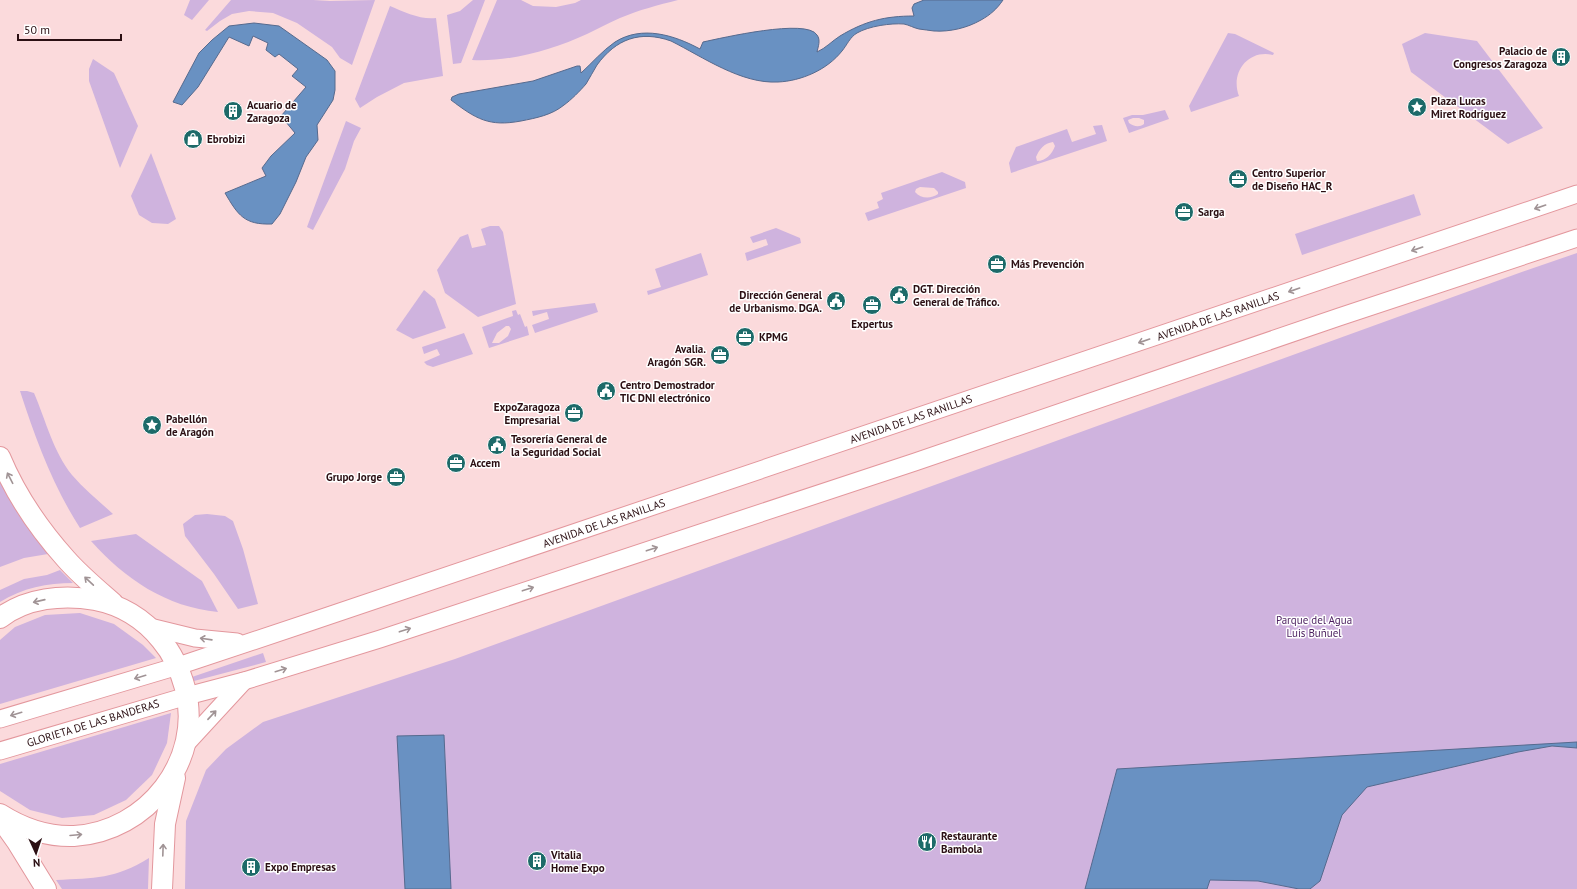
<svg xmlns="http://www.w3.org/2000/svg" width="1577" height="889" font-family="'PT Sans',sans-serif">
<rect width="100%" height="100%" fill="#fbdadc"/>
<g fill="#cfb3de" fill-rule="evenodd">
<polygon points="190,0 209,0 192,20 184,15"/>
<polygon points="231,0 313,0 330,1 375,0 352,65 340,58 332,47 297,23 273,13 249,11 232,14 220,21 207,31 205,30"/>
<polygon points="473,0 485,0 461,63 453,64 447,15 460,11"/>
<path d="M 497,0 L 521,0 L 533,6 L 556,7 L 575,3 L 581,0 L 678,0 C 658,5 639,10 620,18 C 608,23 598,29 587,34 C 552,50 510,62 472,60 Z"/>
<path d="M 390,6 C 404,12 421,20 436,18 L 443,76 L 404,83 L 377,97 L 360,108 L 355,99 Z"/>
<path d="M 1228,33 L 1235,34 L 1274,53 L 1273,55 C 1248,49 1230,73 1239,96 L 1191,112 L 1189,106 Z"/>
<polygon points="1425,33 1477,41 1543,128 1508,144 1411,72 1402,44"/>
<polygon points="93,59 114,73 138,126 120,168 89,81 89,69"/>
<path d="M 1165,110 L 1169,119 L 1129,133 L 1123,118 L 1132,115 L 1143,115 ZM 1133,118 L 1139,118 L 1144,120 L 1144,124 C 1139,128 1133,126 1129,123 L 1128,120 Z"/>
<polygon points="346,121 361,128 354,141 345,169 313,230 307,227"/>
<path d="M 1102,125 L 1107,141 L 1011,173 L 1009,163 L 1016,147 L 1067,129 L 1072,142 L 1096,134 L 1093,126 ZM 1053,142 L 1055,146 C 1052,154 1046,161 1037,161 L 1036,157 C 1039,150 1044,143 1053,142 Z"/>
<polygon points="151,153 176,219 168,224 152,223 139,215 131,196"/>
<path d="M 942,172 L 965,182 L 966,188 L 868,221 L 865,213 L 879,208 L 877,202 L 883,199 L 881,193 ZM 920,187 L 934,188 L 938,192 L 938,194 C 931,199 921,199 915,192 L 916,189 Z"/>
<polygon points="1414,194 1421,215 1302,255 1295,234"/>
<polygon points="490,226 499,226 503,232 516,304 478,317 445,293 437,270 460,237 468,234 472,248 486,245 481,229"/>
<polygon points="776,228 800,238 801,243 747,261 745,253 768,245 766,239 753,243 750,237"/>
<polygon points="701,253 708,275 648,295 647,291 661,287 655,269"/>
<polygon points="1577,253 1577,889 185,889 186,821 206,770 226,749 263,722 455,659 1519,273"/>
<polygon points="424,290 435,299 446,328 413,339 396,330"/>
<polygon points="595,303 598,312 535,333 532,325 549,319 547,312 533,316 532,311"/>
<path d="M 516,310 L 518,315 L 520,314 L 525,327 L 527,326 L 529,335 L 489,348 L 482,327 L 513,316 L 512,311 ZM 506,326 L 509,326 L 511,329 L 508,336 L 499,343 L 492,343 L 497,333 Z"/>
<polygon points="464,333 473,354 433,367 427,365 424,362 440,355 437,349 424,354 422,347"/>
<path d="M 20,391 L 27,391 L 34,393 C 46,421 53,451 72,475 C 84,489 99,501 113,514 L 80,528 C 53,486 36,440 20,391 Z"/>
<polygon points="0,479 23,521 48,554 24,558 0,567"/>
<polygon points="207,514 225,516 233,521 243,549 258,604 238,609 214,574 185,536 183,524 195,515"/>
<path d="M 136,534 L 202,581 L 218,612 C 166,607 125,579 91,541 Z"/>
<path d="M 60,570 L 73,583 C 48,583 22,588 0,602 L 0,590 L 24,579 L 47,575 Z"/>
<polygon points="80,613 114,624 143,645 156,658 0,704 0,640 15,627 45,615"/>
<polygon points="263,653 266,662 194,681 192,677"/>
<polygon points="171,713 167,743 152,775 126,800 94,815 62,818 30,810 0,791 0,764"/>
<path d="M 149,858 L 148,889 L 62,889 L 56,880 C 95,878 115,879 149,858 Z"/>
</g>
<g fill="#6991c2" stroke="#566a8e">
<path d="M 924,0 L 1003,0 C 997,9 990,15 981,20 C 967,28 950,32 934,31 C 929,30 924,30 919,29 C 914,28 909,25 904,24 C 891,23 869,26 857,33 C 850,37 847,45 842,51 C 827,70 801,81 778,82 C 741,84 703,57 671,41 C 640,30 616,39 597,65 C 593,71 590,78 586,84 C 580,91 571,100 564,105 C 552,115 536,118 521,121 C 489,127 476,119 451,100 L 452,97 L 459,94 L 533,81 L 577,66 L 580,66 L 581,73 C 592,63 602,51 615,42 C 642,25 674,35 700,49 L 703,42 C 722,38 807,18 817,35 C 821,40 818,47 817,52 C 826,48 832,41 840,36 C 865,21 885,16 914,16 L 912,8 L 914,4 Z"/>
<path d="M 254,23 L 279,26 L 327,60 L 335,71 L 335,90 L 333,100 L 317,125 L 318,140 L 306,157 L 296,182 L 280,214 L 272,224 C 244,225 238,215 225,193 L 266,176 L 262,168 L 271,156 L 295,133 L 281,116 L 306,87 L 292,76 L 298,69 L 279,54 L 275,57 L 266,50 L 268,43 L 253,36 L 249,46 L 229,37 L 198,87 L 182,105 L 173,102 L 199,53 L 212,40 L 229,26 Z"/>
<polygon points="444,735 451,889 405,889 397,736"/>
<polygon points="1577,742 1577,748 1552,746 1518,752 1367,787 1342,815 1320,881 1310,889 1299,889 1258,881 1210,880 1207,889 1085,889 1117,769"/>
</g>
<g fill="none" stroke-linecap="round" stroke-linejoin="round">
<g stroke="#e3979d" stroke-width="19">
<g id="secondary">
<polyline points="150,627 195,638 237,642"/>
<polyline points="0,719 178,666 316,620 1577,194"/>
<polyline points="186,744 244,681"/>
<polyline points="0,751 187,696 244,681 380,639 915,462 1339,317 1577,238"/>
</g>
</g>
<g stroke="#e3979d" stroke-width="22">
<g id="primary">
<path d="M 0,457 C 15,493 40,530 66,559 C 80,575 97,589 113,603"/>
<path d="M 0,618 C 26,598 63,594 95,600 C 121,605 144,619 161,640 C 173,654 180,670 185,688 C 204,760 147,832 74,836 C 47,837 22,828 0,814"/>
<polyline points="0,818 17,842 46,889"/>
<polyline points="162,889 165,824 175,778"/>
</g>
</g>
<use href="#secondary" stroke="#fff" stroke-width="17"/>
<use href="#primary" stroke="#fff" stroke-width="20"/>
</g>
<defs><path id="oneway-shaft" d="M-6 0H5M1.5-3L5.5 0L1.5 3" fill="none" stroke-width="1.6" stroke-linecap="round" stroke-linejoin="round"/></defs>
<g stroke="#a09395">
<use href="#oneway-shaft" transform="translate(1540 207) rotate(161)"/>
<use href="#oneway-shaft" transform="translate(1417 249) rotate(161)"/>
<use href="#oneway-shaft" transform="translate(1294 290) rotate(161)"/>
<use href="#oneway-shaft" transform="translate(1144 341) rotate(161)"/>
<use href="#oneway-shaft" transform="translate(10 478) rotate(-117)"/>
<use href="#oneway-shaft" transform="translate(652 549) rotate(-18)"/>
<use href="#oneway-shaft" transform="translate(89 581) rotate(-137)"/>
<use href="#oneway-shaft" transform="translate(528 589) rotate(-18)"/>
<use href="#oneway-shaft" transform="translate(39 601) rotate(167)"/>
<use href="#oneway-shaft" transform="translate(405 630) rotate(-18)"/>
<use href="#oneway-shaft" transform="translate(206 639) rotate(-172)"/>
<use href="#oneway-shaft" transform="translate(281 670) rotate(-17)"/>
<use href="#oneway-shaft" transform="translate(140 677) rotate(163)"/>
<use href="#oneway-shaft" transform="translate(16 714) rotate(163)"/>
<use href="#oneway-shaft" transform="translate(212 715) rotate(-47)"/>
<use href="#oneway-shaft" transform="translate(76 835) rotate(-5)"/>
<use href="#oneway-shaft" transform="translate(163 850) rotate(-88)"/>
</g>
<defs>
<g id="building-disc" transform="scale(1)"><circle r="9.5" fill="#1d6a69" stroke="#fff"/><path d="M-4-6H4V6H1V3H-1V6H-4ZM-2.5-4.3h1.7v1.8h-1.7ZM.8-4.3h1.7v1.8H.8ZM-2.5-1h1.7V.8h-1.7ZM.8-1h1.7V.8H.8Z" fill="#fff"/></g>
<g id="sight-disc" transform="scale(1)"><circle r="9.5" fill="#1d6a69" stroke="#fff"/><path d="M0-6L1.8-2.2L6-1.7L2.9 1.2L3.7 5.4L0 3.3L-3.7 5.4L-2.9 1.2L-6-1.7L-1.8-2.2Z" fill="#fff"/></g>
<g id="shop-disc" transform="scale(1)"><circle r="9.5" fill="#1d6a69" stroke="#fff"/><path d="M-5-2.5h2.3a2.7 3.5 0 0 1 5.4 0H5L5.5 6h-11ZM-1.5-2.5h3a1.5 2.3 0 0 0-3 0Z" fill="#fff"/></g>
<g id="office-disc" transform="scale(1)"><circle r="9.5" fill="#1d6a69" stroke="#fff"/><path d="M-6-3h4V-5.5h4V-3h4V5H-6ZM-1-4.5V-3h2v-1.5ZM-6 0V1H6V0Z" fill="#fff"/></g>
<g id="civic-disc" transform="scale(1)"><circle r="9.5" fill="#1d6a69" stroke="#fff"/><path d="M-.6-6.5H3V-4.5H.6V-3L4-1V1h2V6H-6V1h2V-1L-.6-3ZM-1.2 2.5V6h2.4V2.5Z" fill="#fff"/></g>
<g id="restaurant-disc" transform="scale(1)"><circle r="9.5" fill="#1d6a69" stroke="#fff"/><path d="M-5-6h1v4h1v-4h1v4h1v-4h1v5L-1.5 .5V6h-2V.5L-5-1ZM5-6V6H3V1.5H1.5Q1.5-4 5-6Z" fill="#fff"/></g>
</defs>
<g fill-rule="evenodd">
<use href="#building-disc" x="1561" y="57"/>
<use href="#sight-disc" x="1417" y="107"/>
<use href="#building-disc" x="233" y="111"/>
<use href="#shop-disc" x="193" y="139"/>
<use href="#office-disc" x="1238" y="179"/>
<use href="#office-disc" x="1184" y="212"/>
<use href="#office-disc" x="997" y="264"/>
<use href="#civic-disc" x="899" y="295"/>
<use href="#civic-disc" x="836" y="301"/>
<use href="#office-disc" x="872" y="305"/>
<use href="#office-disc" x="745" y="337"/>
<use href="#office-disc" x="720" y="355"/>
<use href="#civic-disc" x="606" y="391"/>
<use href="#office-disc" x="574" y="413"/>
<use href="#sight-disc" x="152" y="425"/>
<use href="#civic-disc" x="497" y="445"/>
<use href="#office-disc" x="456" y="463"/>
<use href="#office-disc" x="396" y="477"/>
<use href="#restaurant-disc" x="927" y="842"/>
<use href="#building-disc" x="537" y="861"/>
<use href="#building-disc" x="251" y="867"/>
</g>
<g text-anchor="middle" stroke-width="3" stroke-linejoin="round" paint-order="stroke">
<g font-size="11" font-weight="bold" fill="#2b0f13" stroke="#fff" text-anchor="start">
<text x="1547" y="55" text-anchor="end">Palacio de<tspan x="1547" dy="13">Congresos Zaragoza</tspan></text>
<text x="1431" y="105">Plaza Lucas<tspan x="1431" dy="13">Miret Rodríguez</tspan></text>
<text x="247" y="109">Acuario de<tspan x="247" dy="13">Zaragoza</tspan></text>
<text x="207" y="143">Ebrobizi</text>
<text x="1252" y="177">Centro Superior<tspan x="1252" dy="13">de Diseño HAC_R</tspan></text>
<text x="1198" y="216">Sarga</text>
<text x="1011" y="268">Más Prevención</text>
<text x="913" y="293">DGT. Dirección<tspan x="913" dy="13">General de Tráfico.</tspan></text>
<text x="822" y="299" text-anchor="end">Dirección General<tspan x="822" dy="13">de Urbanismo. DGA.</tspan></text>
<text x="872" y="328" text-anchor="middle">Expertus</text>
<text x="759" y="341">KPMG</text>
<text x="706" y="353" text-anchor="end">Avalia.<tspan x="706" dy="13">Aragón SGR.</tspan></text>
<text x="620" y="389">Centro Demostrador<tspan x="620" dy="13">TIC DNI electrónico</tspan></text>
<text x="560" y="411" text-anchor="end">ExpoZaragoza<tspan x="560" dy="13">Empresarial</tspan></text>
<text x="166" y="423">Pabellón<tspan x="166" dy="13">de Aragón</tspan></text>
<text x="511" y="443">Tesorería General de<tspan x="511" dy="13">la Seguridad Social</tspan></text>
<text x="470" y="467">Accem</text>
<text x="382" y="481" text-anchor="end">Grupo Jorge</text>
<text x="941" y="840">Restaurante<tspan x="941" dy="13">Bambola</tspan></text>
<text x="551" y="859">Vitalia<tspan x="551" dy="13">Home Expo</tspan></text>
<text x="265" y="871">Expo Empresas</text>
</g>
<g font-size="11" fill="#2b0f13" stroke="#fff">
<text transform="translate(1218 316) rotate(-19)" y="4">AVENIDA DE LAS RANILLAS</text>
<text transform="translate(911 419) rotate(-19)" y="4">AVENIDA DE LAS RANILLAS</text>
<text transform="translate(604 523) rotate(-19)" y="4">AVENIDA DE LAS RANILLAS</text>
<text transform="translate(93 723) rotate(-17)" y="4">GLORIETA DE LAS BANDERAS</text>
</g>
<g font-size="11" fill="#4a1e5e" stroke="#fff">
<text x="1314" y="624">Parque del Agua<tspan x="1314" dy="13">Luis Buñuel</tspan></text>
</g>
</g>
<g transform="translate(36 853) rotate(177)" stroke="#ffffff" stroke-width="3" paint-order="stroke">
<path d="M0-3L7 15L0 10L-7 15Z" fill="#2b0f13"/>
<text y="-6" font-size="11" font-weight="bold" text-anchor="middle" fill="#2b0f13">N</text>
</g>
<path d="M18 34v6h103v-6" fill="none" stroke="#2b0f13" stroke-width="2"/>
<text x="24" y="34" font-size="12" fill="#2b0f13" stroke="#ffffff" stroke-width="3" paint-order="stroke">50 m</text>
</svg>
